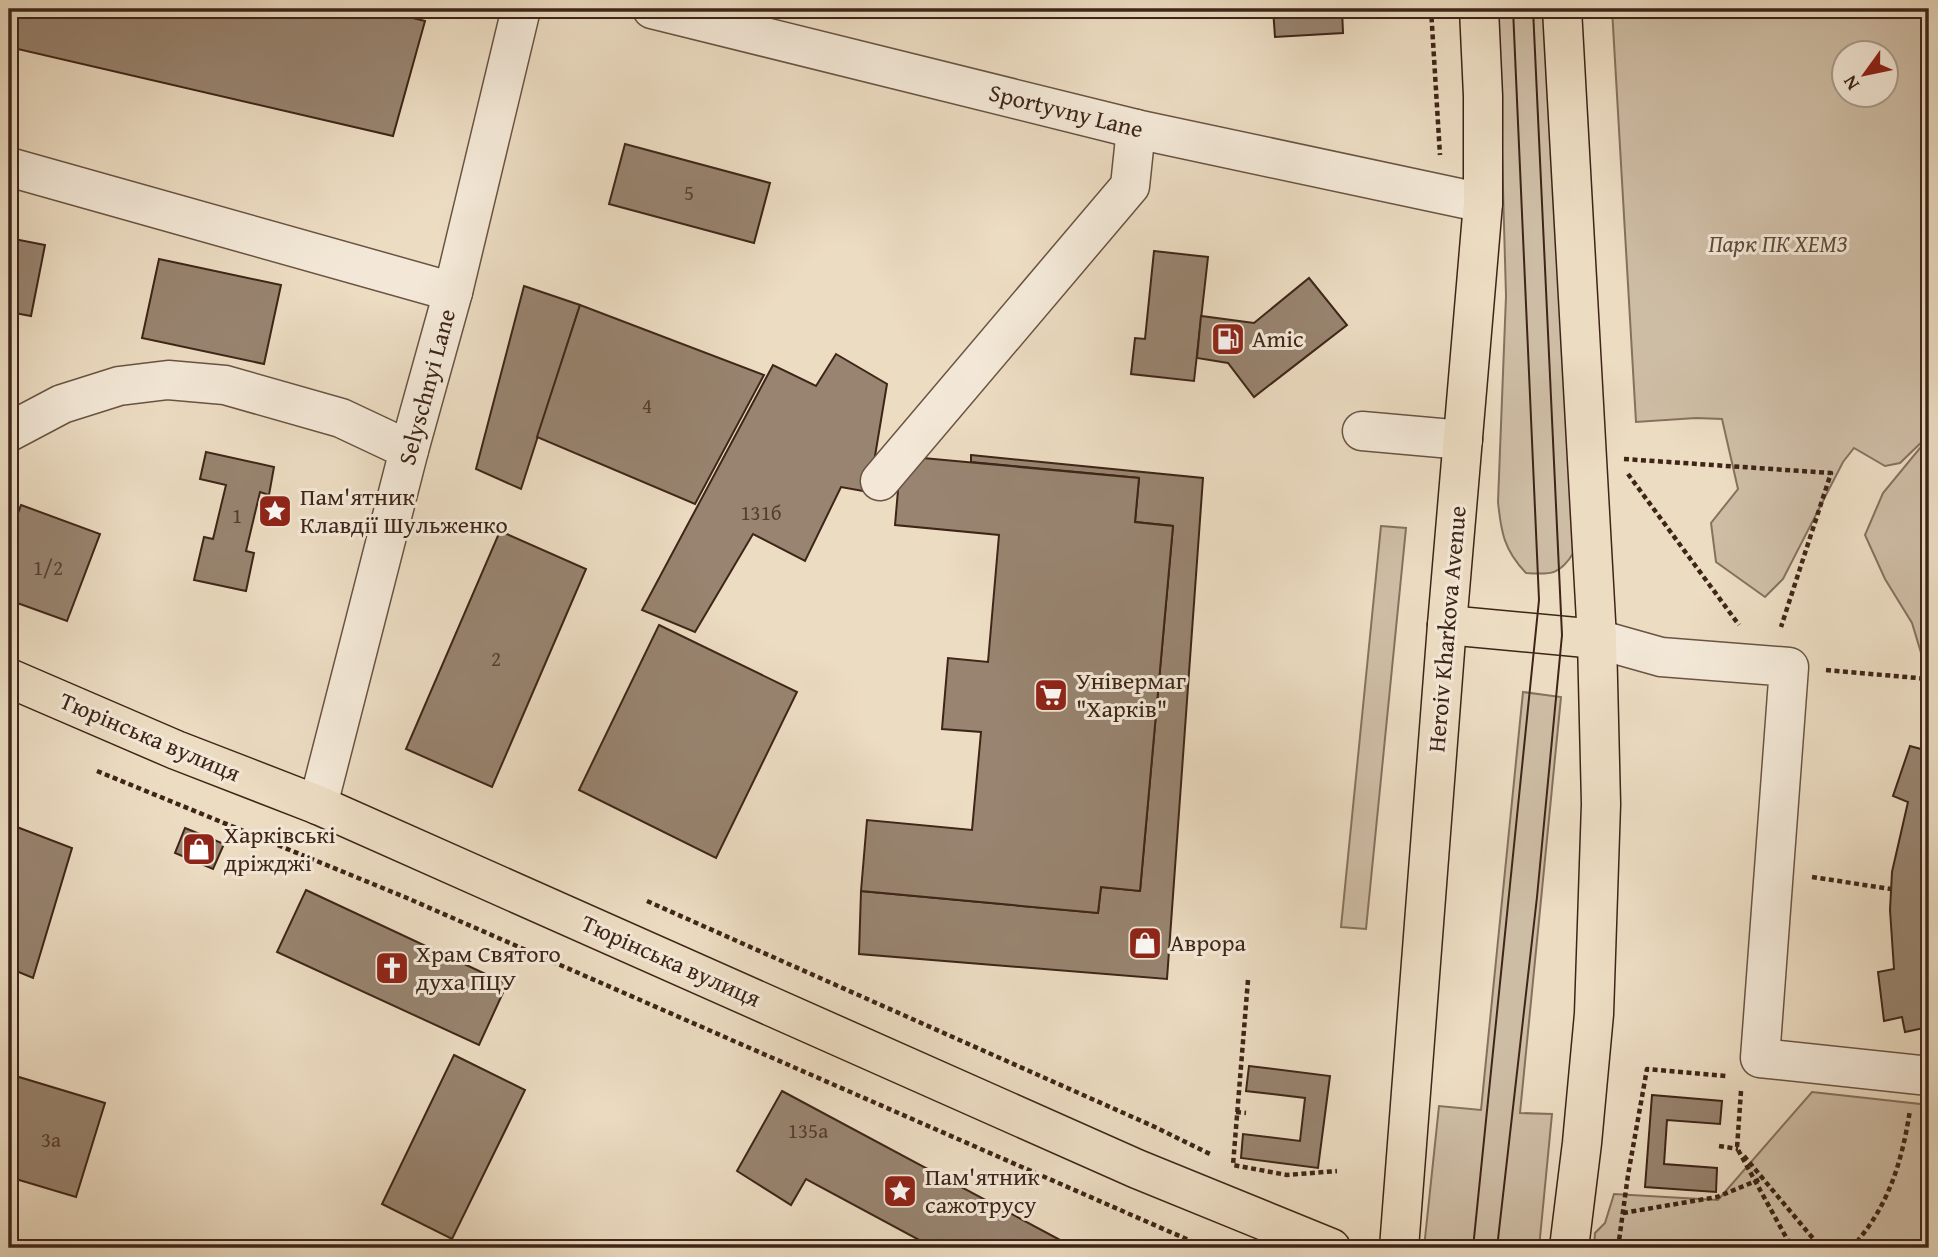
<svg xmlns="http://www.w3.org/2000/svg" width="1938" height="1257" font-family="'Gentium Book Plus',serif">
<rect width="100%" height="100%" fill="#ecdcc2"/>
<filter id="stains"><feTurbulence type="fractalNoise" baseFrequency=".00286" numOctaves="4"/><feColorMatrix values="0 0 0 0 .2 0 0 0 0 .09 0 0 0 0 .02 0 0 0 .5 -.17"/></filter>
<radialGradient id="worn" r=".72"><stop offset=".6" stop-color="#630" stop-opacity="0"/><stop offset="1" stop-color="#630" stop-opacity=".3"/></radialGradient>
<g fill="#cebda5" stroke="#86715e" stroke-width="2" fill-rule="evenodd">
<path d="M 1498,9 L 1545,9 L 1574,552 C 1560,575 1551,575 1526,573 C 1504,550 1501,532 1498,502 L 1506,296 Z"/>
<path d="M 1612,9 L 1929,9 L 1929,435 L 1900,463 L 1885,466 L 1854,448 L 1843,462 L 1783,579 L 1765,597 L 1716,562 L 1711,523 L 1738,489 L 1722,419 L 1696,418 L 1636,422 ZM 1843,52 L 1885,52 L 1885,94 L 1843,94 Z"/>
<polygon points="1929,437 1929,668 1925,666 1912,623 1885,579 1865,535 1883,493"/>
<polygon points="1381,526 1406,528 1366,929 1341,927"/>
<polygon points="1523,692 1561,697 1520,1113 1552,1114 1539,1248 1424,1248 1439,1106 1481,1110"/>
<polygon points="1812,1092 1929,1105 1929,1248 1594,1248 1595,1233 1605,1223 1614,1194 1718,1200"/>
</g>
<g fill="#988470" stroke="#3e2518" stroke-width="2">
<polygon points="9,9 377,9 425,21 393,136 9,47"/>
<polygon points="1273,9 1342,9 1343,33 1275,37"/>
<polygon points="625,144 770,183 754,243 609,204"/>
<polygon points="9,238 45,245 31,316 9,312"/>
<polygon points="1154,251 1208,257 1194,381 1131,374 1135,338 1145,339"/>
<polygon points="159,259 281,285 264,364 142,338"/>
<polygon points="1309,278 1347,325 1254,397 1228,363 1197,358 1201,316 1254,323"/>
<polygon points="524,286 580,305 521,489 476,469"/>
<polygon points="580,305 764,375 695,504 537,437"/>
<polygon points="836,354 887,384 869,492 841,487 805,561 753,534 695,632 642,610 773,365 816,386"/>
<polygon points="206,452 274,467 269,495 260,492 246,551 254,553 246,591 194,580 204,537 213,539 226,485 200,479"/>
<polygon points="971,455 1203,478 1167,979 859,954 861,891 1098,913 1101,887 1140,891 1173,526 1135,522 1139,478 971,462"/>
<polygon points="901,456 1139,478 1135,522 1173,526 1140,891 1101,887 1098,913 861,891 867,820 972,830 981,732 942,729 948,658 988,662 999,535 895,525"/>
<polygon points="21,505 100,534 67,621 9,600 9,537"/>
<polygon points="500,531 586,569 492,787 406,749"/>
<polygon points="659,625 797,692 716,858 579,790"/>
<polygon points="1929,730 1929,1027 1905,1032 1902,1017 1884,1021 1878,972 1894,969 1890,910 1892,872 1908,802 1893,796 1910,746 1921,749"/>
<polygon points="9,824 72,848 33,978 9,968"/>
<polygon points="185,828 224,844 213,869 175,853"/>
<polygon points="306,890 507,984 479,1045 277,952"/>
<polygon points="454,1055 525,1090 452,1239 382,1204"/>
<polygon points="1249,1066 1330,1076 1318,1168 1241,1158 1243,1134 1300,1141 1305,1098 1246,1091"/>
<polygon points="9,1074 105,1103 76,1197 9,1177"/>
<polygon points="782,1091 1075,1248 934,1248 806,1179 791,1205 737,1171"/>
<polygon points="1652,1095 1722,1101 1720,1124 1667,1120 1664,1164 1717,1168 1716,1192 1645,1187"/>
</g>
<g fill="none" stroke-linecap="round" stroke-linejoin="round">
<g stroke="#6a5342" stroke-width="41">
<g id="minor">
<polyline points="652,9 1136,129 1483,203"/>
<polyline points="9,167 453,292"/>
<polyline points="1362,431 1463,440"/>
<polyline points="9,432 62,404 119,386 168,380 225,385 341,418 409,450"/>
<polyline points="880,481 1130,186 1136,129"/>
<polyline points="1597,639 1661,657 1789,667 1760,1058 1929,1076"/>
<polyline points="318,805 409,450 453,292 521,9"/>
</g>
</g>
<g stroke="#3e2518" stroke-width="41">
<g id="major">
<polyline points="1562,9 1597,639 1601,804 1594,1014 1582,1143 1569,1248"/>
<polyline points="1447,625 1597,639"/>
<polyline points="9,678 176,750 318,805 1137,1169 1331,1248"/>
<polyline points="1399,1248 1447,625 1483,203 1483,96 1479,9"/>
</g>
</g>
<g stroke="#3e2518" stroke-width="4.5" stroke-dasharray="5 3.5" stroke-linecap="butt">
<polyline points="1431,9 1440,155"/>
<polyline points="1624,459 1831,473 1781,627"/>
<polyline points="1628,474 1739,625"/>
<polyline points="1826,670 1929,679"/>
<polyline points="97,771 407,898 1207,1248"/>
<polyline points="1812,877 1891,889"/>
<polyline points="647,901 1155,1127 1210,1154"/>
<polyline points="1248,980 1233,1165 1287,1175 1337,1171"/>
<polyline points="1741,1091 1737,1148 1792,1248"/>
<polyline points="1236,1112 1246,1113"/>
<polyline points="1719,1146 1738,1149"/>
<polyline points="1744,1156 1821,1248"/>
<polyline points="1623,1213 1717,1197 1763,1178"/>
<polyline points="1618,1248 1628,1175 1647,1069 1726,1076"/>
<path d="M 1851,1248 C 1888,1209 1902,1162 1910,1110"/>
</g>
<use href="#minor" stroke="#f3e8d7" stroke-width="38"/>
<use href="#major" stroke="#ecdcc2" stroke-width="38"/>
<g stroke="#3e2518" stroke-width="2">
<polyline points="1473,1248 1539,600 1513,9"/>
<polyline points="1497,1248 1537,897 1562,635 1533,9"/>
</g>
</g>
<defs>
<g id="fuel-square" transform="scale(1.75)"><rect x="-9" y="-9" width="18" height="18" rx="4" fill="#8f2418" stroke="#f3e8d7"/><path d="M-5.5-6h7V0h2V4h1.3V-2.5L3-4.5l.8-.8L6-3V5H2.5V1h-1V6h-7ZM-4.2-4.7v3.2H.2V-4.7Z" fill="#fff"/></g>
<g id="sight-square" transform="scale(1.75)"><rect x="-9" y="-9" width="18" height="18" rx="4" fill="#8f2418" stroke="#f3e8d7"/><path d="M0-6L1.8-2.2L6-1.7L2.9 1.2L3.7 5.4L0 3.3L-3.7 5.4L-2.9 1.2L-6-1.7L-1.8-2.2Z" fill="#fff"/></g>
<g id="supermarket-square" transform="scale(1.75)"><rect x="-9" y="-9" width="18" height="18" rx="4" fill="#8f2418" stroke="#f3e8d7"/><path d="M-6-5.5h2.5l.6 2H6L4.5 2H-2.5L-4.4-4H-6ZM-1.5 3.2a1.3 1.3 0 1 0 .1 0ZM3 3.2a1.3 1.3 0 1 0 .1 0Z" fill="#fff"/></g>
<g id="shop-square" transform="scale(1.75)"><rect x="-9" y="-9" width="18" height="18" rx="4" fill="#8f2418" stroke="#f3e8d7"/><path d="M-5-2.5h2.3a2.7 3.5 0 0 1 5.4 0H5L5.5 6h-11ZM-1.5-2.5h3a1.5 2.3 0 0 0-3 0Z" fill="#fff"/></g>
<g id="church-square" transform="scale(1.75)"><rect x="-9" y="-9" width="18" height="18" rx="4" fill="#8f2418" stroke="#f3e8d7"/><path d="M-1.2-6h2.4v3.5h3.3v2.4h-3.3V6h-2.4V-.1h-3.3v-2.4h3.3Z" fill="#fff"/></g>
</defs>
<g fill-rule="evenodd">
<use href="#fuel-square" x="1228" y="339"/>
<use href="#sight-square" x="275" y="511"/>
<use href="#supermarket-square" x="1051" y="695"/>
<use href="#shop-square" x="199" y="849"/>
<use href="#shop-square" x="1145" y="943"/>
<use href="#church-square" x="392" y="968"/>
<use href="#sight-square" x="900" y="1191"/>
</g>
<g text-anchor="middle" stroke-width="6" stroke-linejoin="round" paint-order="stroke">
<g font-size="21" fill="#543d2e">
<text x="689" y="200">5</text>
<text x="647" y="413">4</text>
<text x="761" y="520">131б</text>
<text x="237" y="523">1</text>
<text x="48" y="575">1/2</text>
<text x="496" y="666">2</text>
<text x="808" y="1138">135а</text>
<text x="51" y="1147">3а</text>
</g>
<g font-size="24" fill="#3e2518" stroke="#f3e8d7">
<text transform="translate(1066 111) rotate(14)" y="8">Sportyvny Lane</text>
<text transform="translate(427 387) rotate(-75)" y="8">Selyschnyi Lane</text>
<text transform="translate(1447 629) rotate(-85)" y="8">Heroiv Kharkova Avenue</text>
<text transform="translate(150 737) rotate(23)" y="8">Тюрінська вулиця</text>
<text transform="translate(671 961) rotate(24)" y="8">Тюрінська вулиця</text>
</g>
<g font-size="24" font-style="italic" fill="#624b3b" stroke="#f3e8d7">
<text x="1778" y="252">Парк ПК ХЕМЗ</text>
</g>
<g font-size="24" fill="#3e2518" stroke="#f3e8d7" text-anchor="start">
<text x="1252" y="347">Amic</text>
<text x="300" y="505">Пам'ятник<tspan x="300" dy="28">Клавдії Шульженко</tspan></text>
<text x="1076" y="689">Універмаг<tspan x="1076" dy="28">"Харків"</tspan></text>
<text x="224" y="843">Харківські<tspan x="224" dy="28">дріжджі</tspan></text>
<text x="1170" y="951">Аврора</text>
<text x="416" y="962">Храм Святого<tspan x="416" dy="28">духа ПЦУ</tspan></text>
<text x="925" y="1185">Пам'ятник<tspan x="925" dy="28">сажотрусу</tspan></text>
</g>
</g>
<rect width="1938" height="1257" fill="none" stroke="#ecdcc2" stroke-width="35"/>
<rect x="10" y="10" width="1917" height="1236" fill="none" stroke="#3e2518" stroke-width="3.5"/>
<rect x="18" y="18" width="1903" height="1222" fill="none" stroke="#3e2518" stroke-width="2"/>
<g transform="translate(1865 74) rotate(237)"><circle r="33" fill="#f3e8d7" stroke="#ab9a8b" stroke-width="2"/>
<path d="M0-5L12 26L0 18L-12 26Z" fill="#8f2418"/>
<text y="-10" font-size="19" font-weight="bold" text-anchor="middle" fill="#3e2518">N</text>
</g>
<rect width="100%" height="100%" filter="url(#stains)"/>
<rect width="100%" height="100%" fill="url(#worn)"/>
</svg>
